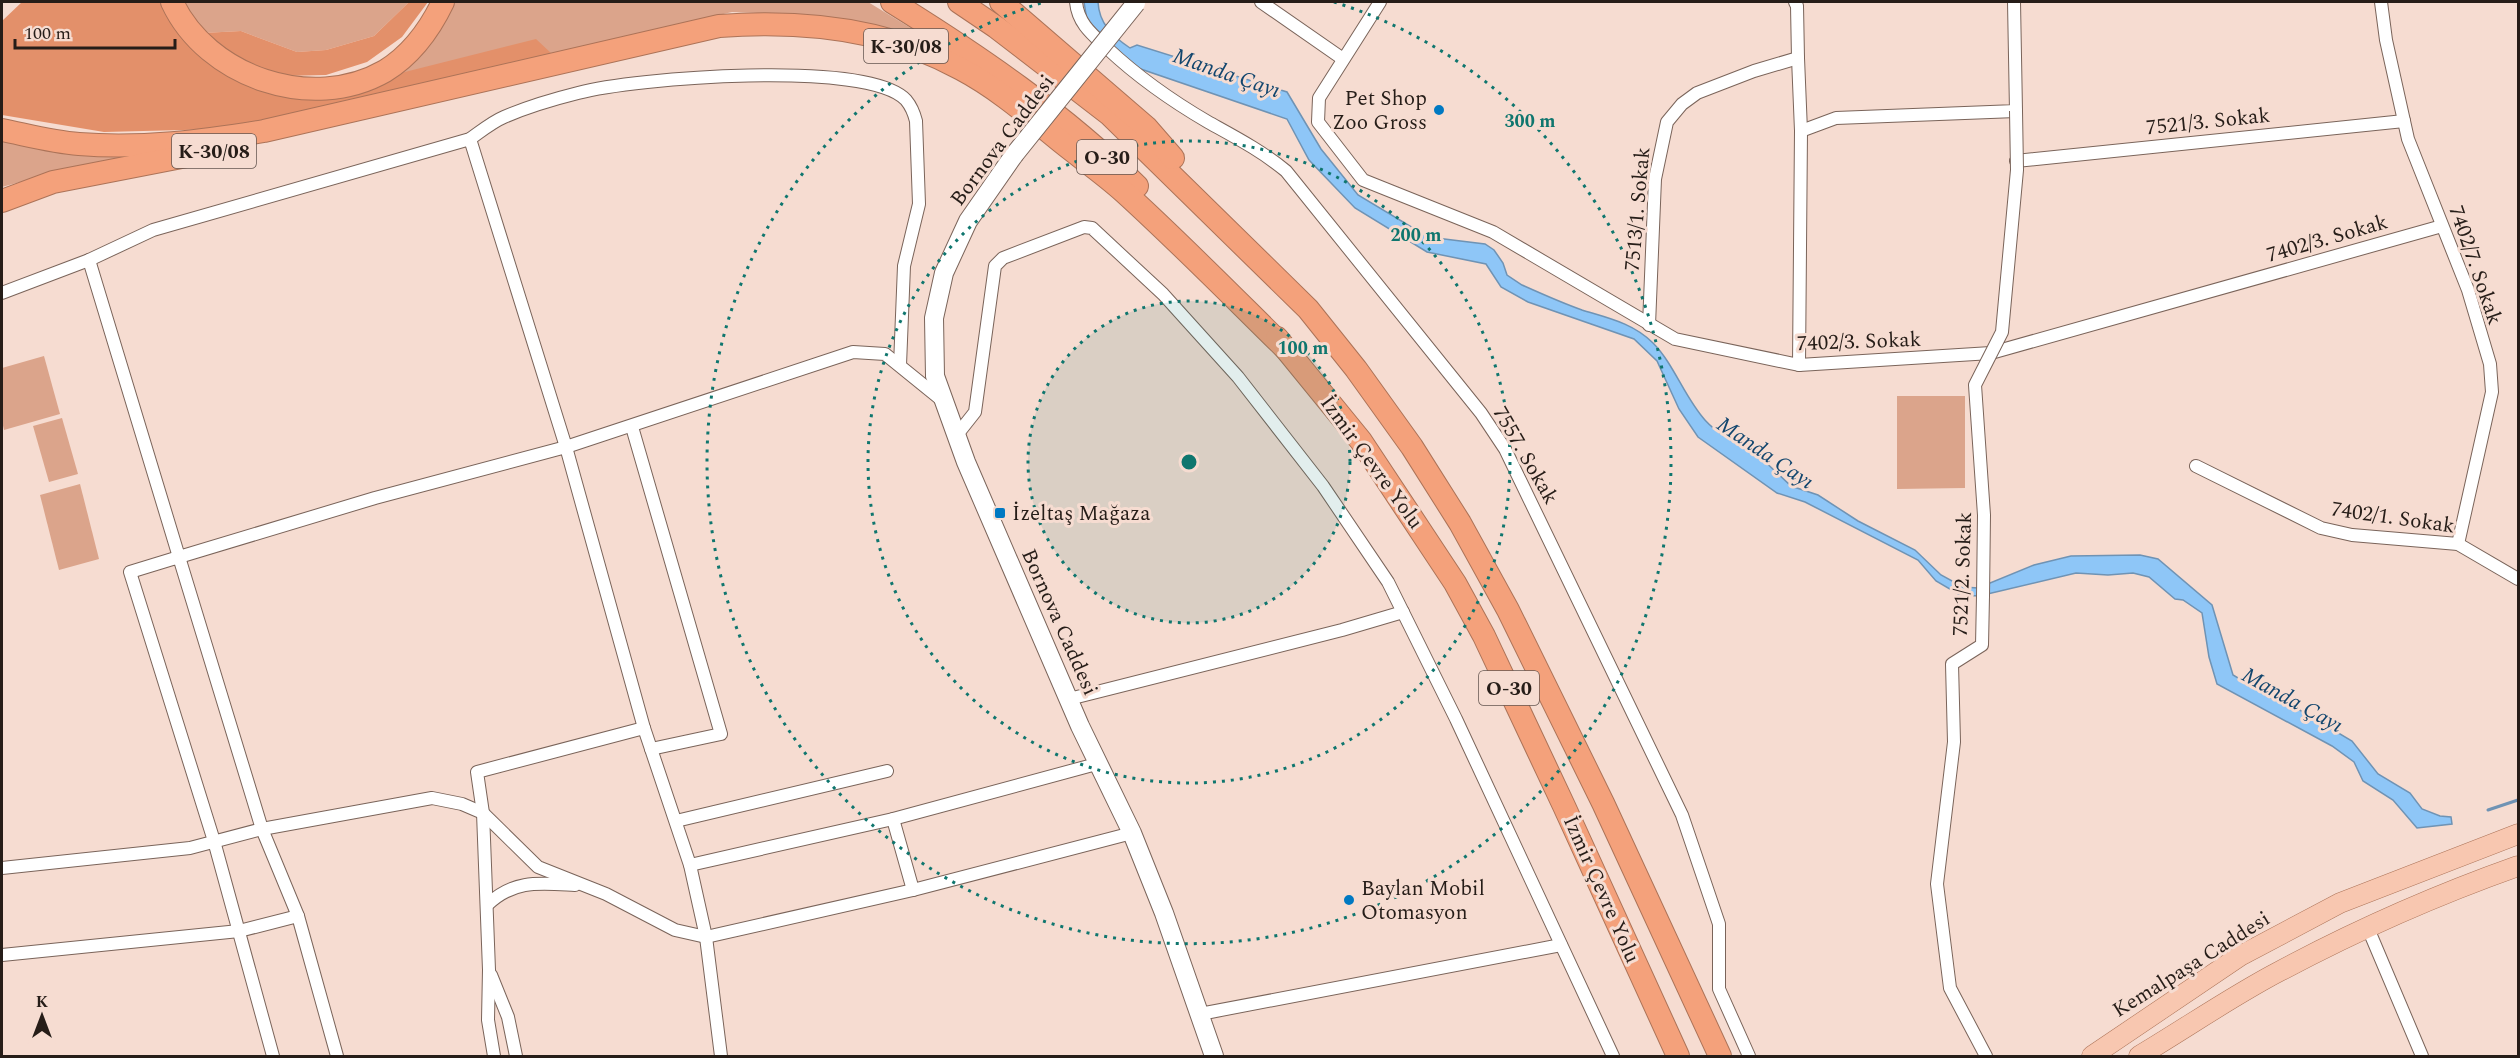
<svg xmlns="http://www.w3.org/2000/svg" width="2520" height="1058" font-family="Spectral,serif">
<rect width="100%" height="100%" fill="#f6dcd1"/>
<g fill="#dba48b">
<polygon points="181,2 409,2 374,36 326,50 297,52 241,31 203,33"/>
<polygon points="450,2 868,2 960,58 901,30 813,15 732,12 552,54 385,77"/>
<polygon points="2,139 153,155 56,172 2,187"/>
<polygon points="44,356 60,414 4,430 2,421 2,368"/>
<polygon points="1897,396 1965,396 1965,488 1897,489"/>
<polygon points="62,418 78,474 49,482 33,426"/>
<polygon points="80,484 99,559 59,570 40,495"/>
</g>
<g fill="#e3906a">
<polygon points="22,2 165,2 277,90 385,77 536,39 552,54 340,104 222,129 104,132 2,115 2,21"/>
<polygon points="409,2 428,2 402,37 367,62 326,75 283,76 242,63 203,33 241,31 297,52 326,50 374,36"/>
</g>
<path fill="#8ec6f7" stroke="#6f93b4" stroke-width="1.5" d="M 1084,2 L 1098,2 C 1099,23 1112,36 1130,48 L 1137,45 L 1287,92 L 1321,149 L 1358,195 L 1428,237 L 1485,244 L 1494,250 L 1503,263 L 1507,275 L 1522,285 C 1542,294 1562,303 1582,310 C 1608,318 1633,323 1653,343 C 1684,374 1693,434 1744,442 L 1791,486 L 1818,495 L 1858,521 L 1915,550 L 1941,575 L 1963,587 L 1978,588 L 2034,565 L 2071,556 L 2140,555 L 2158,559 L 2212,605 L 2233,675 L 2273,699 L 2298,709 L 2352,741 L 2378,774 L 2410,793 L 2422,809 L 2440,816 L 2451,817 L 2452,824 L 2417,828 L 2393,800 L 2363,781 L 2354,762 L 2332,746 L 2217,684 L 2209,657 L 2202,613 L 2183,600 L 2175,599 L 2149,577 L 2133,573 L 2108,575 L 2076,573 L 1979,596 L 1960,595 L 1936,581 L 1918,560 L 1805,502 L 1777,493 L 1698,437 L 1679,409 L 1657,361 L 1634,339 L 1528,302 L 1501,287 L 1486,264 L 1427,252 L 1355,208 L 1309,160 L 1287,119 L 1132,66 L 1088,26 Z"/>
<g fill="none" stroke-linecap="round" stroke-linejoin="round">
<polyline stroke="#6f93b4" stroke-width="3" points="2488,810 2518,800"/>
<g stroke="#7a645a" stroke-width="14">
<g id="minor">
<path d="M 1076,2 C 1078,24 1093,35 1108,49 C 1139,78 1172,101 1208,122 C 1235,137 1262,151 1286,171 L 1481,413 L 1505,449 L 1682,815 L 1719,924 L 1719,989 L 1749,1056"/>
<polyline points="1261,2 1343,59"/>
<polyline points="1380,2 1319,98 1318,122 1363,180 1493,232 1675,339 1799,365 1991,353 2442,226"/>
<polyline points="2381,2 2386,40 2408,139 2468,290 2490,364 2492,392 2458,544"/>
<polyline points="1798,58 1801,131 1799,365"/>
<polyline points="1801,131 1836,118 2016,111 2014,2"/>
<polyline points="470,139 566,447 644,728 690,865 706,937 721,1056"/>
<polyline points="2016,161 2404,121"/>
<polyline points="89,260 179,557 375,498 566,447 853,352 885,354 943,401"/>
<path d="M 2,293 L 89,260 L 153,230 L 470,139 C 480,132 492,122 504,117 C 527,107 554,99 578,93 C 633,78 868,59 906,100 C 911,106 914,113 916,121 L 919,204 L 904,266 L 900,365"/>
<polyline points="1649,325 1655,179 1667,122 1682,104 1697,93 1754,71 1798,58 1797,6 1795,2"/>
<polyline points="632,427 721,734 651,749"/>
<polyline points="956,436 975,412 995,266 1003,258 1084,227 1092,228 1163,294 1238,377 1323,486 1388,582 1456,719 1613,1056"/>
<polyline points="2196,466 2321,528 2352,535 2458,544 2518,579"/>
<polyline points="1983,596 1982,645 1952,664 1954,742 1937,884 1950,988 1986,1056"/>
<polyline points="1069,699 1342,630 1403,612"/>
<polyline points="893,819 913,890"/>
<polyline points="676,821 887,771"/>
<polyline points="690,865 893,819 1100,763"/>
<polyline points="2,868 190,848 262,829 432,798 462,804 483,813 538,867 606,894 675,930 706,937 913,890 1132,833"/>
<path d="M 487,905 C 514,879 540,883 575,885"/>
<polyline points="2367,926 2422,1056"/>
<polyline points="2,955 239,931 298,916"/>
<polyline points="491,975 508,1017 516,1056"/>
<polyline points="1200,1014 1561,945"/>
<polyline points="273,1056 214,841 130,572 179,557 262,829 298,916 337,1056"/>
<polyline points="494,1056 488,1020 489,970 483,813 477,772 644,728"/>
</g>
</g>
<g stroke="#7a645a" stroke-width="20">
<polyline id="secondary" points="1014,155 968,221 944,273 934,318 935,376 966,462 1080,726 1132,833 1164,913 1214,1056"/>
</g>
<g stroke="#ac7358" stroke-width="21">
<g id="primary">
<polyline points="2092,1056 2240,956 2340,903 2518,834"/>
<path d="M 2139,1056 C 2186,1028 2232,996 2280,971 C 2357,930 2436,895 2518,866"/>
</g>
</g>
<g stroke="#ac7358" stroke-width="24">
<g id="motorway">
<path d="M 172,2 C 207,77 312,113 385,71 C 411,55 430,29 443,2"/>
<path d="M 892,2 C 979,56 1064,114 1137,186"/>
<polyline points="959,2 996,27 1109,114 1308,309 1356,369 1412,447 1460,523 1508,610 1603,803 1720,1056"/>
<polyline points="1001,2 1146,127 1173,158"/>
<path d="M 2,130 C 27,135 53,142 79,144 C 142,149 203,141 264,131 L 719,26 C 801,20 887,28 961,69 C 997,88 1028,115 1060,141 C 1081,158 1104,174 1124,192 C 1180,243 1233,297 1287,350"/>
<polyline points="2,201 53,182 197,154"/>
<polyline points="1277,338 1361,441 1455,583 1484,636 1564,806 1678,1056"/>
</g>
</g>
<use href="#minor" stroke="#fff" stroke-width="12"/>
<use href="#secondary" stroke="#fff" stroke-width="18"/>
<use href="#primary" stroke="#f8c7b0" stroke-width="20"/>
<use href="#motorway" stroke="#f4a17b" stroke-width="22"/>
<g stroke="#7a645a" stroke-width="14" stroke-linecap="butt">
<polyline id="minor-bridge" points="1983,596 1984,515 1975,385 2002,332 2017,170 2016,111"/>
</g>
<g stroke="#7a645a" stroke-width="20" stroke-linecap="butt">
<polyline id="secondary-bridge" points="1014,155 1136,3"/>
</g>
<use href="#minor-bridge" stroke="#fff" stroke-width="12"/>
<use href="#secondary-bridge" stroke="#fff" stroke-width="18"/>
</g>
<circle cx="1189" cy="462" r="161" fill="#0f766e" fill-opacity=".12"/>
<g fill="none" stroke="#0f766e" stroke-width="3" stroke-dasharray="3 6">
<circle cx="1189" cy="462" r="161"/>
<circle cx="1189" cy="462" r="321"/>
<path d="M1334 2A482 482 0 1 1 1044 2"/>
</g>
<g fill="#0079c2" stroke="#f6dcd1" stroke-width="2">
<circle cx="1439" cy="110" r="6"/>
<rect x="994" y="507" width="12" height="12" rx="3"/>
<circle cx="1349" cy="900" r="6"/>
</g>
<g text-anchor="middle" stroke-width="6" stroke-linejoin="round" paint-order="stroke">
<g fill="#f6dcd1" stroke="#645650" stroke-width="1.5">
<rect x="864" y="29" width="84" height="34" rx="4.5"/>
<rect x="172" y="134" width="84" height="34" rx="4.5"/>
<rect x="1077" y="140" width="60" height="34" rx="4.5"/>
<rect x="1479" y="671" width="60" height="34" rx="4.5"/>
</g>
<g font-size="20" font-weight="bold" fill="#261d18">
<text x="906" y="53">K-30/08</text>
<text x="214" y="158">K-30/08</text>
<text x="1107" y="164">O-30</text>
<text x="1509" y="695">O-30</text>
</g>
<g font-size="21" fill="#261d18" stroke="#f6dcd1" text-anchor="start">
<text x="1427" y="105" text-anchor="end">Pet Shop<tspan x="1427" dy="24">Zoo Gross</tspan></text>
<text x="1012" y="520">İzeltaş Mağaza</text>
<text x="1361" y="895">Baylan Mobil<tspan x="1361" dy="24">Otomasyon</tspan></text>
</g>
<g font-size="21" fill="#261d18" stroke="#f6dcd1">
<text transform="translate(2208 121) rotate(-6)" y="7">7521/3. Sokak</text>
<text transform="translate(1002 140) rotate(-53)" y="7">Bornova Caddesi</text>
<text transform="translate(1637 209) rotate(-85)" y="7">7513/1. Sokak</text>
<text transform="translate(2327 238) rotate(-16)" y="7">7402/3. Sokak</text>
<text transform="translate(2476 265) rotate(71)" y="7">7402/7. Sokak</text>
<text transform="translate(1859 341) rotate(-2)" y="7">7402/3. Sokak</text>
<text transform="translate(1526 455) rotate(60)" y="7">7557. Sokak</text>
<text transform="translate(1372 462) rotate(54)" y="7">İzmir Çevre Yolu</text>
<text transform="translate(2393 517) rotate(8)" y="7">7402/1. Sokak</text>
<text transform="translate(1962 574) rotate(-88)" y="7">7521/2. Sokak</text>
<text transform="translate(1060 622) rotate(66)" y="7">Bornova Caddesi</text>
<text transform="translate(1602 889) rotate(66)" y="7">İzmir Çevre Yolu</text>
<text transform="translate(2191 964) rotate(-32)" y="7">Kemalpaşa Caddesi</text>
</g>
<g font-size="22" font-style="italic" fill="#12466e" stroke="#f6dcd1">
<text transform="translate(1227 72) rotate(19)" y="8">Manda Çayı</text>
<text transform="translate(1766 452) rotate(34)" y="8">Manda Çayı</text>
<text transform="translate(2293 699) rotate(29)" y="8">Manda Çayı</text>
</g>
</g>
<circle cx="1189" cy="462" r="9" fill="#0f766e" stroke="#f6dcd1" stroke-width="3"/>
<g font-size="18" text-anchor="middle" font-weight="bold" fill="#0f766e" stroke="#f6dcd1" stroke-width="6" stroke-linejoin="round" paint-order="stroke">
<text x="1530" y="127">300 m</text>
<text x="1416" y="241">200 m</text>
<text x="1303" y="354">100 m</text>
</g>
<rect width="2520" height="1058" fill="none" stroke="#261d18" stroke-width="6"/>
<g transform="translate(42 1016)" stroke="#f6dcd1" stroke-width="4.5" paint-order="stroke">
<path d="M0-4.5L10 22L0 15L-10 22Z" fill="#261d18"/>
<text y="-9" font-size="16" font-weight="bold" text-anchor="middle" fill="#261d18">K</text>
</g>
<path d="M15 39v9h160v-9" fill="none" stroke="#261d18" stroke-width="3"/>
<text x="24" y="39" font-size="18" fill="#261d18" stroke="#f6dcd1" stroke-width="4.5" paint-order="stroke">100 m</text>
</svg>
